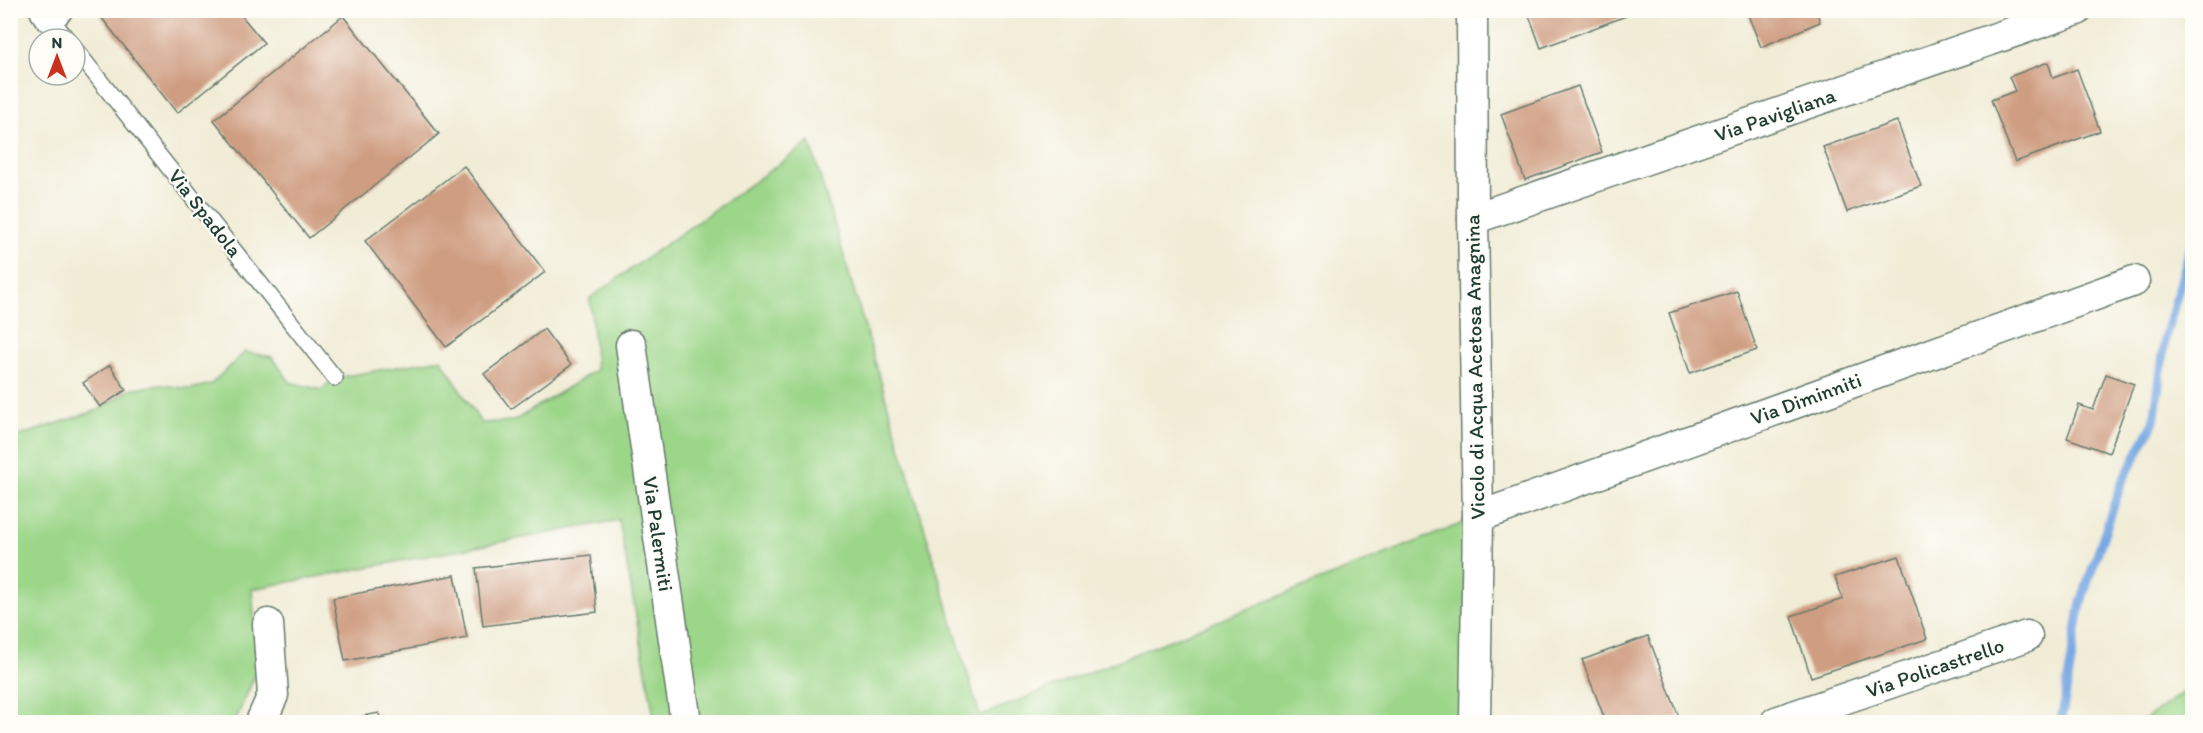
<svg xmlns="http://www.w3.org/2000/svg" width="2203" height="733" font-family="Itim,sans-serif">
<rect width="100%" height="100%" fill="#fdfcf7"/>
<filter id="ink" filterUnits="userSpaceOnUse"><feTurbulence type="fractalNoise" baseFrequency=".0167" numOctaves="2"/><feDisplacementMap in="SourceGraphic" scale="12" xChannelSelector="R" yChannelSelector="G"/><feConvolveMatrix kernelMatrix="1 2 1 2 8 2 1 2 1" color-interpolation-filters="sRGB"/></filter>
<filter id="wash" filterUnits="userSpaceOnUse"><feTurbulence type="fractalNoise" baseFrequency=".008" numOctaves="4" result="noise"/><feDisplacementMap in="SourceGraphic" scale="24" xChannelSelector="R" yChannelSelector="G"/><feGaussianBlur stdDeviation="1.35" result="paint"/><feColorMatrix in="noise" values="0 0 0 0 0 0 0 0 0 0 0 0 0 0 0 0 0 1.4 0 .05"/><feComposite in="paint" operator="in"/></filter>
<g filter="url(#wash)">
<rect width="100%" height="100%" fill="#f0ecd6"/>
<g fill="#9cd689" stroke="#5e8a5e" stroke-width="1.5">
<polygon points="810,142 980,716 1478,517 1475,722 655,722 619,520 252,589 258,668 235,722 11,722 10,439 101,409 133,388 162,385 190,389 211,384 245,352 272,357 290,382 321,390 335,378 441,359 481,423 514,421 596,370 590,298"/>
<polygon points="2192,686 2192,722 2141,722"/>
</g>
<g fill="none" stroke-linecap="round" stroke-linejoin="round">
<polyline stroke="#79a8e3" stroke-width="9" points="2061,722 2081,602 2121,484 2154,422 2165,339 2192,241"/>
</g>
<g id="blocks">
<g fill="#cf9d81">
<polygon points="109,10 237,10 264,43 177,113 101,17"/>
<polygon points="1527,10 1624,10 1626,16 1541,48"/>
<polygon points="1746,10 1816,10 1820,22 1761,47"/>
<polygon points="343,16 439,134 309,238 214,120"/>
<polygon points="2048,62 2053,78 2077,69 2100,131 2015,162 1991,100 2015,91 2009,77"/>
<polygon points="1578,86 1602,152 1525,180 1501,114"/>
<polygon points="1897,121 1921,186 1847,212 1823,147"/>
<polygon points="464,166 545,272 446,347 365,241"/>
<polygon points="1737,291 1757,350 1690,373 1669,313"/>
<polygon points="544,329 571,365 511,409 484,374"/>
<polygon points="110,365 126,390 100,407 83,383"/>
<polygon points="2106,374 2134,384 2109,453 2067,438 2079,405 2093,410"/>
<polygon points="591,555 597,612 483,626 476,568"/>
<polygon points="1899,556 1927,639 1811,677 1791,616 1843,599 1835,577"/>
<polygon points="455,575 467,638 345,661 333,598"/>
<polygon points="1648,636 1679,717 1664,722 1606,722 1582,660"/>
<polygon points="379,713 381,722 335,722 335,721"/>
</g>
</g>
</g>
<g filter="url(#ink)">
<use href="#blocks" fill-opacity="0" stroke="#687a6d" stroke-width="1.5"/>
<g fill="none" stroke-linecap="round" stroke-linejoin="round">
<g stroke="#687a6d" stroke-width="18">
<g id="service">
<polyline points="49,16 67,39"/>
<polyline points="75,49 335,378"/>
</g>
</g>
<g stroke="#687a6d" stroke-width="33">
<g id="minor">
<polyline points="45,10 49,16 57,10"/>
<polyline points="1472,10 1473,219 1478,517 1475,722"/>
<polyline points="1473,219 2077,10"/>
<polyline points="631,345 686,722"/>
<polyline points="1478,517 2134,281"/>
<polyline points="261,722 273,695 268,624"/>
<polyline points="1776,722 2027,636"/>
</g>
</g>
<use href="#service" stroke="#fff" stroke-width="15"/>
<use href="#minor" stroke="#fff" stroke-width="30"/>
</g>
</g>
<g text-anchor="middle" stroke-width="4.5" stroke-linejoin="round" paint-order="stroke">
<g font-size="21" fill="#1f3d34" stroke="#fdfcf7">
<text transform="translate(1775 115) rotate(-19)" y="7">Via Pavigliana</text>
<text transform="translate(205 213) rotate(52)" y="7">Via Spadola</text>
<text transform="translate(1475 367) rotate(-91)" y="7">Vicolo di Acqua Acetosa Anagnina</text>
<text transform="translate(1806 399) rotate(-20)" y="7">Via Diminniti</text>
<text transform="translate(658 534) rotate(82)" y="7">Via Palermiti</text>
<text transform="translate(1935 668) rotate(-19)" y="7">Via Policastrello</text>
</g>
</g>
<rect width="2203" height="733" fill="none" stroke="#fdfcf7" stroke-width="36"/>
<g transform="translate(57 57)"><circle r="28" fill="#fdfcf7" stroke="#a4b0a9" stroke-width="1.5"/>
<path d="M0-4.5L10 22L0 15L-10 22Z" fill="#c8321e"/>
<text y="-9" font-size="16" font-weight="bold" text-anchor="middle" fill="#1f3d34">N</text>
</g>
</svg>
